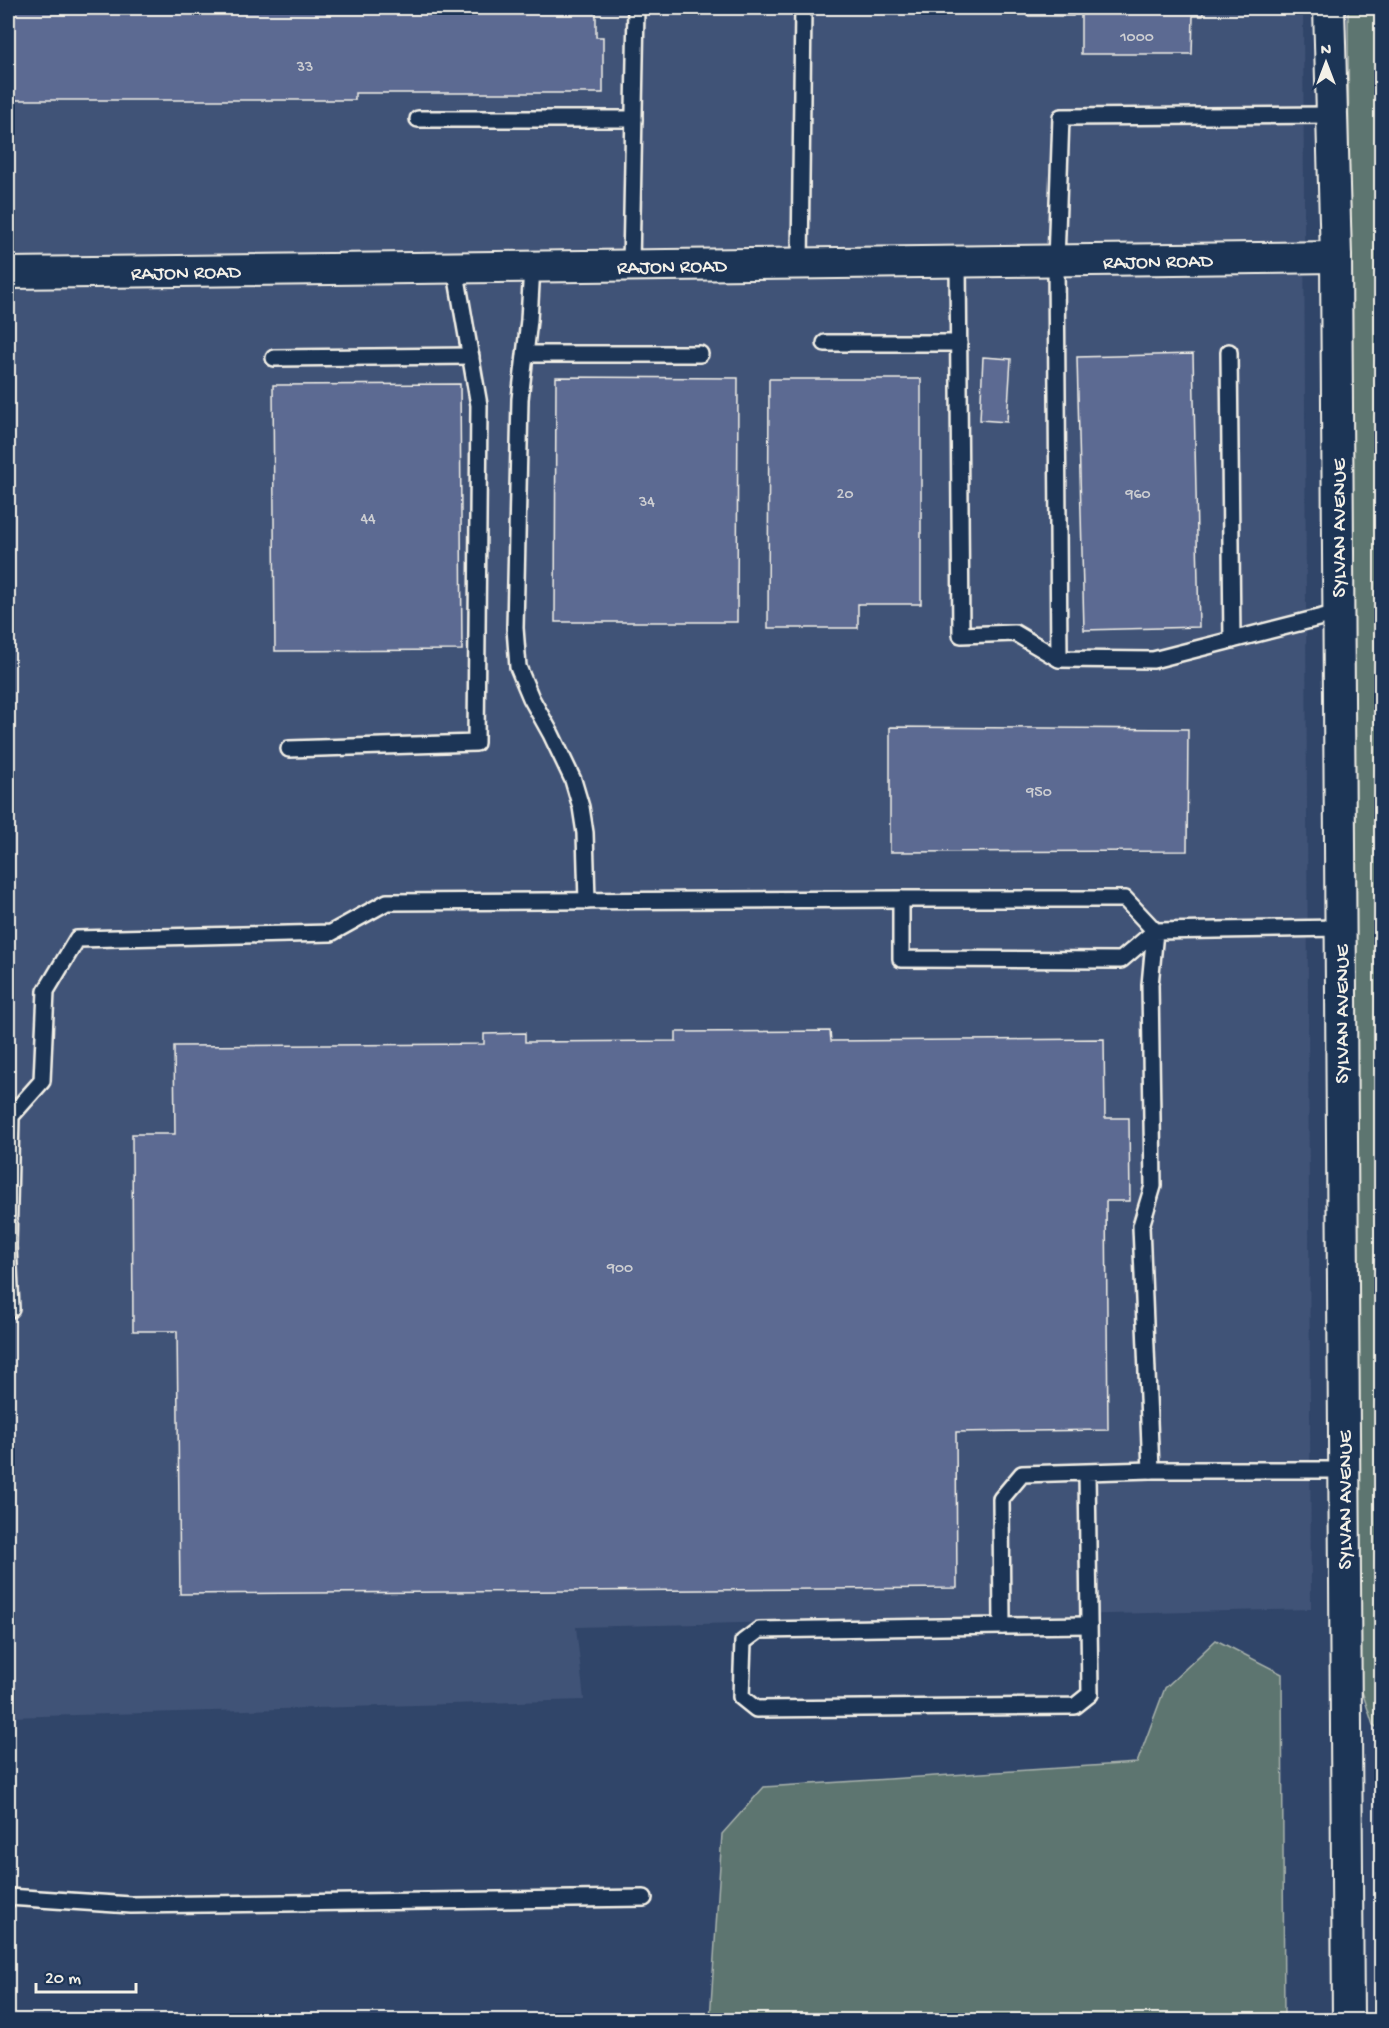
<svg xmlns="http://www.w3.org/2000/svg" width="1389" height="2028" font-family="'Gochi Hand',sans-serif">
<rect width="100%" height="100%" fill="#304569"/>
<filter id="ink" filterUnits="userSpaceOnUse"><feTurbulence type="fractalNoise" baseFrequency=".0167" numOctaves="2"/><feDisplacementMap in="SourceGraphic" scale="12" xChannelSelector="R" yChannelSelector="G"/><feConvolveMatrix kernelMatrix="1 2 1 2 8 2 1 2 1" color-interpolation-filters="sRGB"/></filter>
<g filter="url(#ink)">
<polygon fill="#415377" points="8,8 1303,8 1311,1609 576,1627 584,1700 8,1717"/>
<g fill="#5d7470" stroke="#a8b2ac" stroke-width="1.5">
<polygon points="1348,8 1381,8 1381,1730 1373,1725 1357,1676"/>
<polygon points="1216,1640 1282,1674 1284,2020 710,2020 722,1834 764,1787 1137,1763 1165,1688"/>
</g>
<g fill="#5c6a92" stroke="#f4f1e8" stroke-width="1.5">
<polygon points="8,8 596,8 596,37 603,37 603,93 355,93 355,100 8,100"/>
<rect x="1027" y="8" width="46" height="8"/>
<polygon points="1081,8 1203,8 1203,16 1193,16 1192,54 1081,54"/>
<polygon points="1193,354 1199,627 1084,630 1077,357"/>
<polygon points="983,357 1011,359 1007,422 980,420"/>
<polygon points="556,377 738,378 737,622 555,622"/>
<polygon points="769,379 921,379 921,604 858,604 858,628 768,628"/>
<polygon points="460,384 462,650 275,651 273,385"/>
<polygon points="890,727 1188,729 1187,851 890,852"/>
<polygon points="830,1031 831,1041 1104,1039 1105,1118 1129,1118 1130,1201 1106,1201 1108,1430 956,1432 957,1588 180,1594 177,1331 133,1331 132,1134 175,1134 174,1046 484,1044 484,1034 525,1033 525,1042 676,1041 676,1032"/>
</g>
<g fill="none" stroke-linecap="round" stroke-linejoin="round">
<g stroke="#f4f1e8" stroke-width="20">
<g id="lane">
<polyline points="418,119 634,119"/>
<polyline points="958,262 961,635 1015,633 1059,659 1153,660 1338,613"/>
<polyline points="800,264 803,8"/>
<polyline points="631,265 636,8"/>
<polyline points="532,266 529,320 520,399 515,628 518,667 531,698 551,734 573,780 581,807 585,833 587,901"/>
<polyline points="825,343 959,343"/>
<polyline points="1229,352 1232,640"/>
<polyline points="526,354 700,354"/>
<polyline points="274,358 471,356"/>
<polyline points="1059,659 1056,261 1061,117 1332,115"/>
<polyline points="289,749 476,743 479,405 455,267"/>
<polyline points="1340,928 1155,931 1121,960 901,959 901,899 1125,899 1155,931 1150,985 1153,1186 1141,1226 1151,1470 1344,1470"/>
<polyline points="8,1246 11,1116 42,1081 46,991 77,939 331,933 387,902 901,899"/>
<polyline points="8,1310 11,1309 8,1246"/>
<polyline points="1087,1472 1090,1694 1075,1706 756,1709 741,1697 743,1642 759,1630 1002,1626 1001,1499 1022,1474 1151,1470"/>
<polyline points="1002,1626 1089,1625"/>
<polyline points="8,1897 131,1905 644,1898"/>
</g>
</g>
<g stroke="#f4f1e8" stroke-width="34">
<g id="street">
<polyline points="1329,8 1336,257 1348,2020"/>
<polyline points="8,273 1336,257"/>
</g>
</g>
<use href="#lane" stroke="#1d3557" stroke-width="15"/>
<use href="#street" stroke="#1d3557" stroke-width="30"/>
</g>
</g>
<g text-anchor="middle" stroke-width="4.5" stroke-linejoin="round" paint-order="stroke">
<g font-size="16" fill="#cecfd2">
<text x="1137" y="41">1000</text>
<text x="305" y="71">33</text>
<text x="845" y="498">20</text>
<text x="1138" y="498">960</text>
<text x="647" y="506">34</text>
<text x="368" y="523">44</text>
<text x="1039" y="796">950</text>
<text x="620" y="1272">900</text>
</g>
<g font-size="20" fill="#f4f1e8" stroke="#1d3557">
<text transform="translate(1158 260) rotate(-1)" y="7">RAJON ROAD</text>
<text transform="translate(672 265) rotate(-1)" y="7">RAJON ROAD</text>
<text transform="translate(186 271) rotate(-1)" y="7">RAJON ROAD</text>
<text transform="translate(1338 528) rotate(-90)" y="7">SYLVAN AVENUE</text>
<text transform="translate(1341 1014) rotate(-90)" y="7">SYLVAN AVENUE</text>
<text transform="translate(1344 1500) rotate(-90)" y="7">SYLVAN AVENUE</text>
</g>
</g>
<rect width="1389" height="2028" fill="none" stroke="#1d3557" stroke-width="30"/>
<rect x="15" y="15" width="1359" height="1998" fill="none" stroke="#f4f1e8" stroke-width="2" filter="url(#ink)"/>
<g transform="translate(1326 63)" stroke="#1d3557" stroke-width="4.5" paint-order="stroke">
<path d="M0-4.5L10 22L0 15L-10 22Z" fill="#f4f1e8"/>
<text y="-9" font-size="16" font-weight="bold" text-anchor="middle" fill="#f4f1e8">N</text>
</g>
<path d="M36 1983v9h100v-9" fill="none" stroke="#f4f1e8" stroke-width="3"/>
<text x="45" y="1983" font-size="18" fill="#f4f1e8" stroke="#1d3557" stroke-width="4.5" paint-order="stroke">20 m</text>
</svg>
